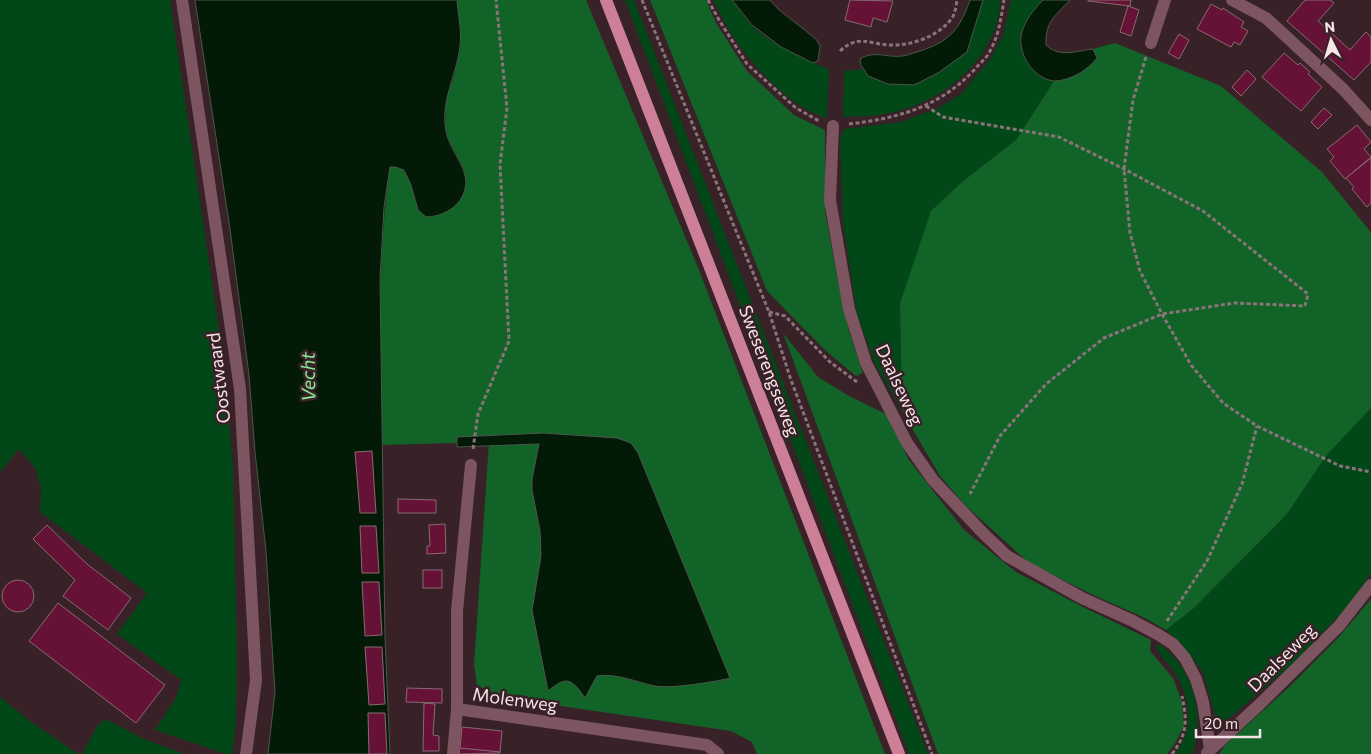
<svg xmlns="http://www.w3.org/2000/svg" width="1371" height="754" font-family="Commissioner,sans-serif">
<rect width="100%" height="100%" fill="#392128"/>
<g fill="#024717">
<polygon points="0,0 170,0 224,363 233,467 237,652 236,723 232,754 226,754 155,730 176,698 181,680 117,634 147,593 40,512 41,490 36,469 19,449 0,472"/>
<polygon points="625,0 634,0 928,754 909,754"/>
<path d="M 713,0 L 732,0 C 739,8 744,18 751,25 C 770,44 805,60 829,69 L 827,118 C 791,109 755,68 734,38 C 726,26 720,12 713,0 Z"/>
<path d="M 983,0 L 1001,0 C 999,11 998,24 993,34 C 973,79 926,109 878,115 C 867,117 855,116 843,117 L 844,71 L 864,69 L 868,76 L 888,84 L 914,85 L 938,73 L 967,52 Z"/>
<polygon points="1011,0 1043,0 1035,10 1037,75 1054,81 1016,140 962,182 900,303 902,411 875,364 857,314 843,222 840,139 844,129 901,122 938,108 961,94 991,58 1004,33"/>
<polygon points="1371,408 1371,573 1351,603 1295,662 1226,721 1217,722 1203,672 1182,645 1166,630 1194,608 1287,514 1326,456"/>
<path d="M 1158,644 C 1164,646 1168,652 1173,656 C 1197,682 1204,722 1192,754 L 1175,754 C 1195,729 1190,694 1172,669 C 1167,661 1158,655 1156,646 Z"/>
<polygon points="0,697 30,721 78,754 0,754"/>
<polygon points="104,720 110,721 142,738 184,754 82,754 98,725"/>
</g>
<g fill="#126328" fill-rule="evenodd">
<path d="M 457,0 L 586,0 L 699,270 L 885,754 L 757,754 L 752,742 L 731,731 L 527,701 L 490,692 L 477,685 L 474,665 L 489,442 L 382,445 C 380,352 377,259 390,167 L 395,167 L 403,170 L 411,185 L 418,210 L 465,188 L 464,169 L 450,142 L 446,131 L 445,103 L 454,77 L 461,45 ZM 631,443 L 638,453 L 730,678 L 721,681 C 701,683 679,687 659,686 C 637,685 622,673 597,675 L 585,698 C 570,677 569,676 548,691 L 532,610 L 541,556 L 540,531 L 532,490 Z"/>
<polygon points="650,0 706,0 716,23 747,71 794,115 825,130 825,211 838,282 849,331 863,373 856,376 826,351 767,291"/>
<path d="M 1115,43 L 1221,86 L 1322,172 L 1369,230 L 1371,234 L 1371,408 L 1326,456 L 1287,514 L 1194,608 L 1166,630 L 1143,617 L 1093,595 L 1029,563 L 965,505 L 940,476 L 902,411 L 900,303 L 931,211 L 962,182 L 1016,140 L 1054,81 C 1073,77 1083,72 1097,58 L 1093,49 Z"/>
<polygon points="783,333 818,377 849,396 886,414 909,460 964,530 1016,572 1079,605 1151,640 1150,651 1173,678 1182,702 1184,726 1174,745 1167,754 938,754"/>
<polygon points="1371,599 1371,754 1219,754 1226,744 1288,688 1338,638"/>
</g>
<g fill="#031a07" stroke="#4c574b">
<path d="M 195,0 L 457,0 C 458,15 462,31 460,46 C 457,75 440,101 446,131 C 450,154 474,171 463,195 C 457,209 440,217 426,217 L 418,210 L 411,185 L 404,170 L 395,167 L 390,167 L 384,207 L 380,278 L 385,637 L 390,754 L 268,754 L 275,692 L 266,551 L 255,452 L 249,375 L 230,229 Z"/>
<polygon points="732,0 770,0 778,9 816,39 820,46 818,61 813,63 781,47 752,25"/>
<path d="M 970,0 L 983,0 L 967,52 L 938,73 L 914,85 L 888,84 L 868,76 L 861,65 L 860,59 C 874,50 887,58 902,56 C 907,56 912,53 917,52 C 949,42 959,31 970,0 Z"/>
<path d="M 1043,0 L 1070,0 C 1055,16 1045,22 1046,45 C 1059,58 1076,51 1093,49 L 1097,58 C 1088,70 1070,81 1054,81 C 1033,79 1016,52 1022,32 C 1025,20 1035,8 1043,0 Z"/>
<path d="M 543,433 L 617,438 L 631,443 L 638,453 L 730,678 C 715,682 670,689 655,686 C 635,682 618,673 597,676 L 585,698 C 572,679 567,675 548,691 L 532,610 L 541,556 L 540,531 L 532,490 L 532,479 L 539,444 L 457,447 L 457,437 Z"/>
</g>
<g fill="#651236" stroke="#886a72">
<polygon points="850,0 893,1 887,22 873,18 871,27 845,20"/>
<polygon points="1088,0 1131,0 1130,6 1088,1"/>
<polygon points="1305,0 1330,0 1334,3 1318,21 1350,50 1366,32 1371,37 1371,62 1354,80 1287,21"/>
<polygon points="1211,4 1222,10 1223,8 1244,22 1241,27 1248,31 1240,45 1234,42 1231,47 1197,29"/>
<polygon points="1128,6 1139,10 1131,36 1120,32"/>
<polygon points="1179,34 1189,40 1179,59 1168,53"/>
<polygon points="1284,53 1298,65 1300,63 1310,72 1308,74 1322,87 1301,111 1262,77"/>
<polygon points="1247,70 1256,79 1241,96 1232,87"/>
<polygon points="1324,108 1332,115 1318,129 1311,122"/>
<polygon points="1357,125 1371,142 1364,149 1371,157 1345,179 1330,161 1334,157 1327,149"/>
<polygon points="1371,158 1371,203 1367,207 1352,189 1354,187 1346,178"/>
<polygon points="372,451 376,513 360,513 355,452"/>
<polygon points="398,499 436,500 436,513 398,513"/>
<polygon points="445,524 446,553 427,554 427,546 430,546 429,525"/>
<polygon points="47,525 87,564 131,598 108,630 63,596 75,580 33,539"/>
<polygon points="360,526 376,526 379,573 362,573"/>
<rect x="423" y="570" width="19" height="18"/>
<circle cx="18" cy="596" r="16"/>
<polygon points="362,582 379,582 382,635 365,636"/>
<polygon points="58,603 165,685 136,723 29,641"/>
<polygon points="365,647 382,647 385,704 369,705"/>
<polygon points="407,688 442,689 442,703 406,702"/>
<polygon points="424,703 435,704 433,735 439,736 439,751 423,751"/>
<polygon points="368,713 385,713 387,754 369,754"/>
<polygon points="462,727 502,731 500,752 460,749"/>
<polygon points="460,748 500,752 500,753 459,754"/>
</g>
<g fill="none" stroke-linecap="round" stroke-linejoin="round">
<g stroke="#8a747a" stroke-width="3" stroke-dasharray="4 2.5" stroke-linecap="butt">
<polyline points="642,0 769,312 791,380 932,754"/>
<polyline points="708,0 719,20 747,64 796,108 819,121"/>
<path d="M 840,51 C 859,34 868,44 890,45 C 912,46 939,36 952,18 C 955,14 956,6 957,0"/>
<polyline points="1146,57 1133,100 1124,169 1130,233 1140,271 1162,314 1191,365 1223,403 1257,426 1340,466 1371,472"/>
<polyline points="926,106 943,117 1059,137 1124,169 1203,211 1308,294 1305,306 1235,303 1162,314 1104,338 1046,384 1000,436 970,494"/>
<path d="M 849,124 C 899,118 940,107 975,69 C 980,63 987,58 990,51 C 999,35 1001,18 1004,0"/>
<polyline points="769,312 785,316 830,362 857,382"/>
<polyline points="473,449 478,414 509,341 500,164 507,108 496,0"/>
<polyline points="1167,621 1207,561 1242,484 1257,426"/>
<path d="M 1172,754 C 1188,733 1187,720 1182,696"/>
</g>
<g stroke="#7c5561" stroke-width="12">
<polyline points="182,0 240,389 256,680 246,754"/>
<polyline points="1232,0 1266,18 1343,89 1371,120"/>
<polyline points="1151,43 1165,0"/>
<polyline points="833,126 830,200 849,309 866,363 907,443 933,480 983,533 1007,556 1082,598 1133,621 1159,635 1173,644 1185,658 1196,679 1203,702 1210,749"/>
<polyline points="457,709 707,745 718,754"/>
<polyline points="1207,753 1259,705 1339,626 1371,585"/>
<polyline points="453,754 457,709 457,611 471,465"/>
</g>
<polyline stroke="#cd7f98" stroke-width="12" points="606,0 899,754"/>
</g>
<g text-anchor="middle" stroke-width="5" stroke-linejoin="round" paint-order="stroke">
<g font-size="18" fill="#f6e4e9" stroke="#392128">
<text transform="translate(769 371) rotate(69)" y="6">Sweserengseweg</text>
<text transform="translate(219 378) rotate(-97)" y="6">Oostwaard</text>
<text transform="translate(899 385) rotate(65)" y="6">Daalseweg</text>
<text transform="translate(1282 658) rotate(-45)" y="6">Daalseweg</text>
<text transform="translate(515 700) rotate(8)" y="6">Molenweg</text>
</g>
<g font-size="19" font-style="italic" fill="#86e994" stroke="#392128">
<text transform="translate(308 377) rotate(-91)" y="7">Vecht</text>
</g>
</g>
<g transform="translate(1331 40) rotate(355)" stroke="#392128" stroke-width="4" paint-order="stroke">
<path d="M0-4L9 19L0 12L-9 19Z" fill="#f6e4e9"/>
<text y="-8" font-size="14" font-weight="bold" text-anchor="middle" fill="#f6e4e9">N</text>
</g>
<path d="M1196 729v8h64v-8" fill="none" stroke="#f6e4e9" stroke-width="2.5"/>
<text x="1204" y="729" font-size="15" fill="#f6e4e9" stroke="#392128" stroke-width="4" paint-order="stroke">20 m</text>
</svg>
